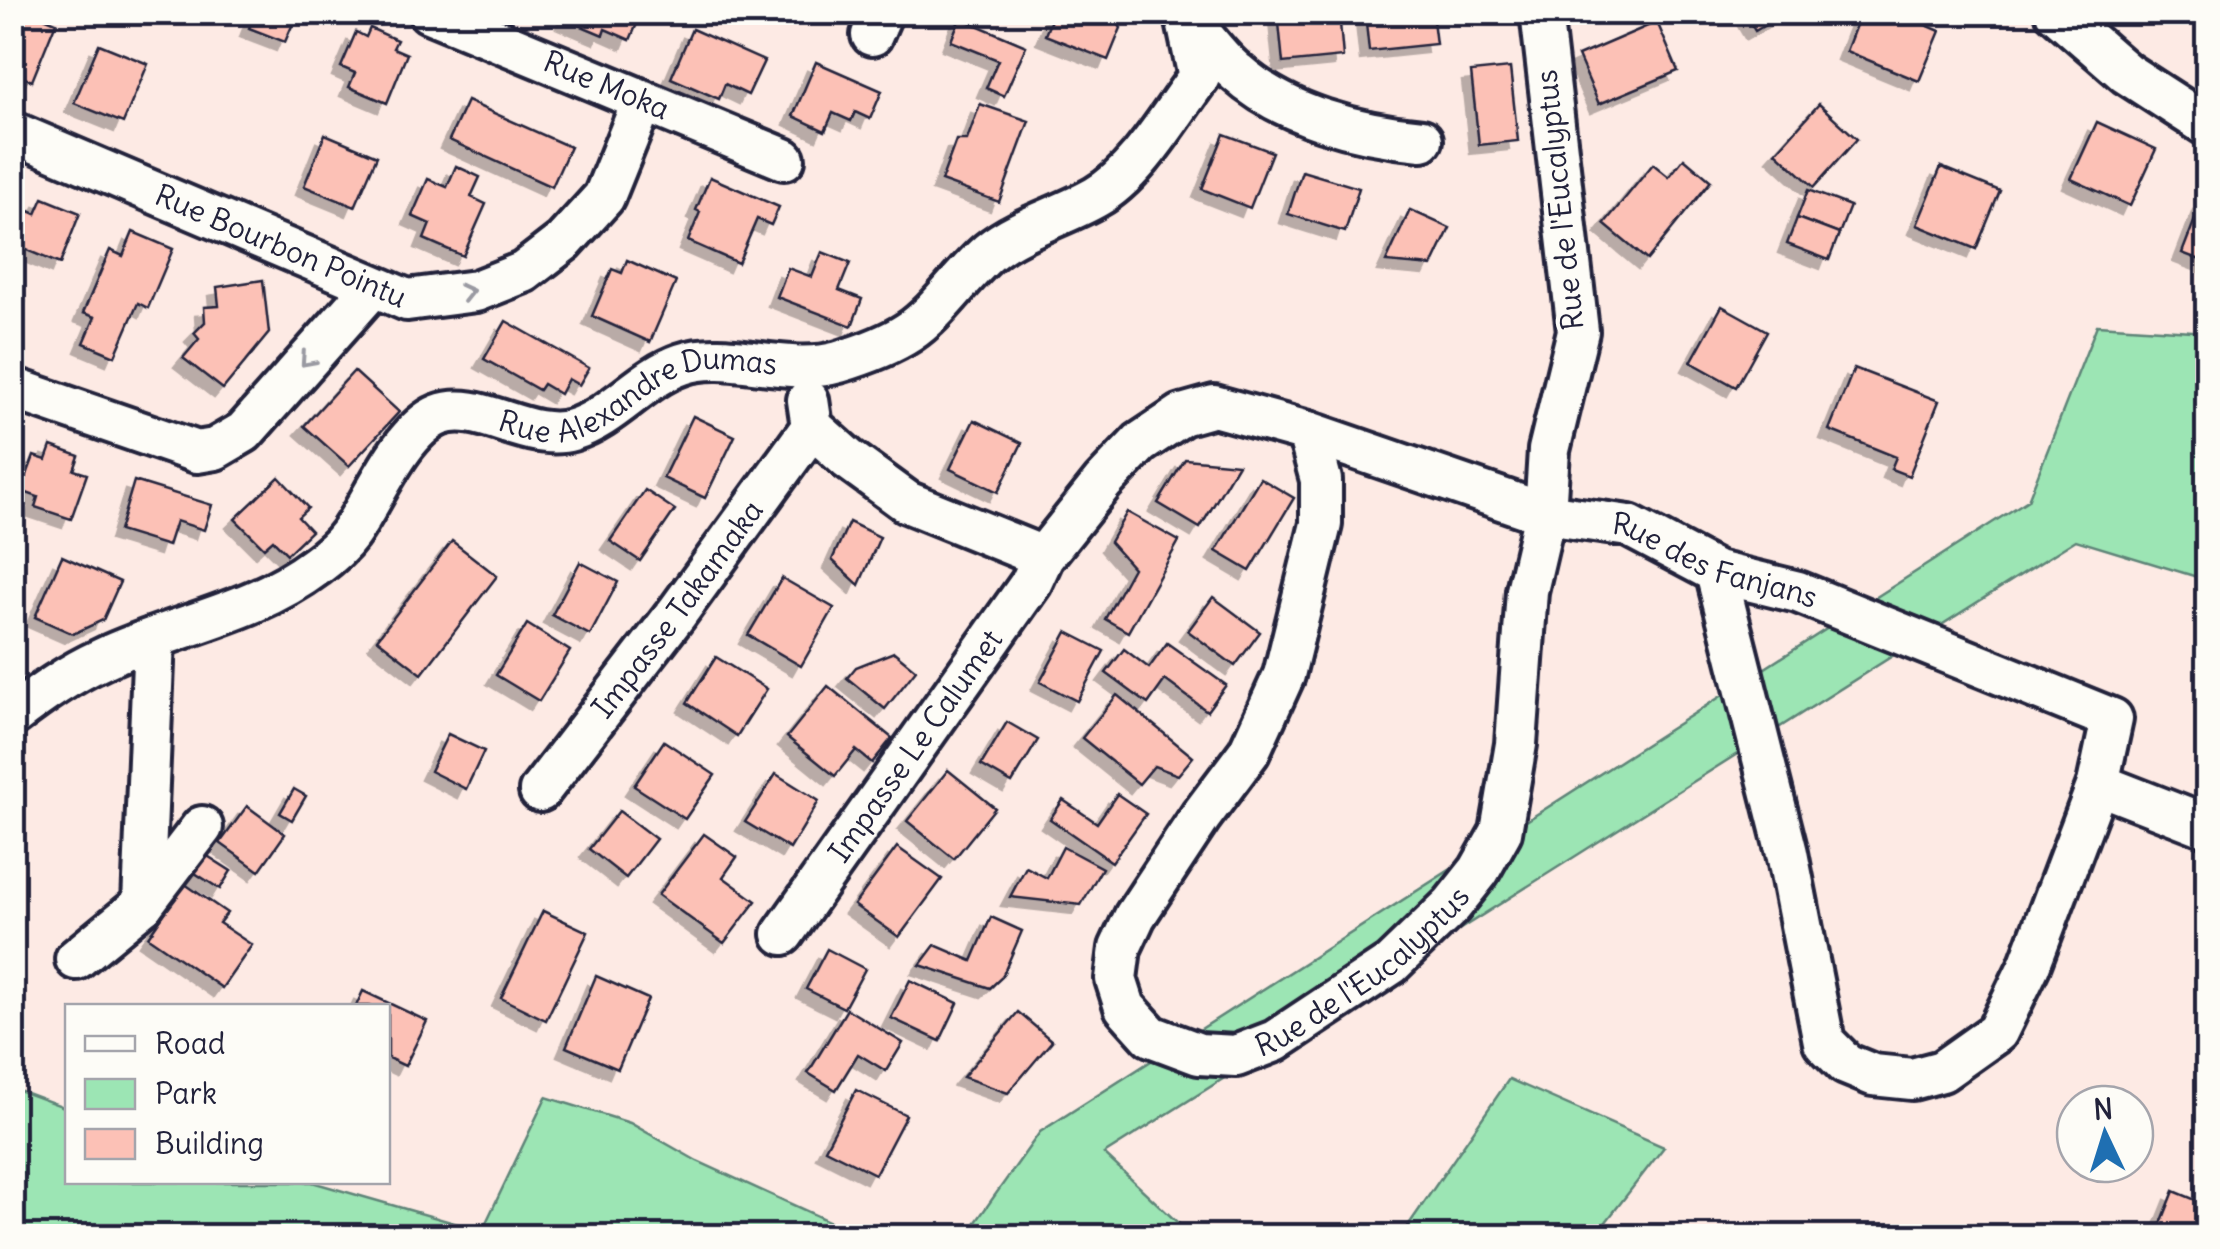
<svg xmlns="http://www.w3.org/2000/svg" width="2220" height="1249" font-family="Delius,sans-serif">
<defs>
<filter id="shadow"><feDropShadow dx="-9" dy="9" stdDeviation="0" flood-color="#0004"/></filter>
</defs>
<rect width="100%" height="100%" fill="#fdeae4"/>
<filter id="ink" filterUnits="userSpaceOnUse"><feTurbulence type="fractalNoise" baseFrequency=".01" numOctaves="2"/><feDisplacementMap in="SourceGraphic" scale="20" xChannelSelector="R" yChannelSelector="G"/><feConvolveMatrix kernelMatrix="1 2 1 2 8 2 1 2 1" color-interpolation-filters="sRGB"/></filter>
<g filter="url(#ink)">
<g fill="#9ce5b4" stroke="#5f8478" stroke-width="2.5">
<polygon points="2097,325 2207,332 2207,580 2076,540 1104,1154 1192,1236 966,1236 1040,1132 2028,500"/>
<polygon points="1509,1079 1664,1147 1595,1236 1401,1236"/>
<polygon points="13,1088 67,1108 68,1182 312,1182 482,1231 546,1097 630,1123 697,1161 861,1236 13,1236"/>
</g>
<g fill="#fcc1b6" stroke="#22223b" stroke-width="2.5" filter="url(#shadow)">
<polygon points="12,12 32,12 56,22 32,81 12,73"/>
<polygon points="255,12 298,12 285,42 249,28"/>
<polygon points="568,12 642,12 630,40 605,29 603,35 565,19"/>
<polygon points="1054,12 1110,12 1121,28 1108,60 1045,35"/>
<polygon points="1339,12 1343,57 1283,63 1278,13"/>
<polygon points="1383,12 1432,12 1436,44 1369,51 1365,14"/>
<polygon points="1744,12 1787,12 1755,31"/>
<polygon points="1861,12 1896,12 1940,31 1919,81 1846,51"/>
<polygon points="960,18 1026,46 1004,96 986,88 998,60 951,41"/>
<polygon points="1657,22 1678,71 1599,104 1578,56"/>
<polygon points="370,28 397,40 393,48 407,54 387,103 349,87 355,73 341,67 356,32 366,37"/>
<polygon points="692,29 764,61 748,95 725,84 719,99 671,78"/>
<polygon points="99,44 148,64 123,123 74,103"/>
<polygon points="816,62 882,91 870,119 855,112 851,121 833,113 825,131 793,116"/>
<polygon points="1510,68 1518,141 1479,145 1471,72"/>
<polygon points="467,101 570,147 552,187 449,140"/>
<polygon points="980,104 1029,121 999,202 941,181 956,140 967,140"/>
<polygon points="1819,104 1857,139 1814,187 1776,152"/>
<polygon points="2097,122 2156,149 2130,206 2071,179"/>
<polygon points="325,134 377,156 355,207 304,186"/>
<polygon points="1224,134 1272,152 1250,208 1202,189"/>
<polygon points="1684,158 1711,181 1647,260 1604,224 1653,164 1669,177"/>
<polygon points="456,166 480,177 471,197 486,204 463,256 424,239 430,224 412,216 428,179 447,187"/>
<polygon points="1941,167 2000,191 1976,249 1917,225"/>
<polygon points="1302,171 1359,188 1345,232 1288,214"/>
<polygon points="710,177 779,207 771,225 757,219 738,263 688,241 700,212 696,210"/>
<polygon points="1808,190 1850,206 1839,234 1797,218"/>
<polygon points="43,198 80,213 60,264 12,244 12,225 20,207 36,214"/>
<polygon points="2202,201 2208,203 2208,263 2182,253"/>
<polygon points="1410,210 1450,228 1432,266 1386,262"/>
<polygon points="1797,218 1839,234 1829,260 1787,244"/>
<polygon points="133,232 173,249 148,308 138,303 115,356 84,343 95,317 83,313 110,250 123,256"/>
<polygon points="822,252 850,263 839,290 862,299 852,326 777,297 788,268 812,277"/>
<polygon points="627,260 676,282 650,342 592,316 612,269 622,273"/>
<polygon points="263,280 269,333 223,389 183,358 199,339 194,333 205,322 204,307 219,306 217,287"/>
<polygon points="12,297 25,302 12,337"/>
<polygon points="1722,306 1767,331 1736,387 1691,362"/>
<polygon points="506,321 589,368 579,385 568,379 560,394 543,384 539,390 484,359"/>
<polygon points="1854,368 1939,401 1909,476 1891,469 1896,457 1829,430"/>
<polygon points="354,371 399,412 349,466 304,426"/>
<polygon points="693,416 735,436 705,498 663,478"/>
<polygon points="974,420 1022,443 998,492 950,469"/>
<polygon points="51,446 79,456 74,470 87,474 71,519 35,507 38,497 21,491 34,456 46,460"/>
<polygon points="1185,459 1238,464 1200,528 1158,503"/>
<polygon points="279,477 308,508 298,517 311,531 287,554 273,540 264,548 235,519"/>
<polygon points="1260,478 1294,498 1250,571 1216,551"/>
<polygon points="134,481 212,505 204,530 176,521 168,546 119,531"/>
<polygon points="645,490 675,510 640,561 610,541"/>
<polygon points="1127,512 1179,541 1128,632 1105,619 1133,568 1110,542"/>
<polygon points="849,522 880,537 859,585 832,560"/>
<polygon points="452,541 497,576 422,674 377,639"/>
<polygon points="62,556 120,582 103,620 73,634 35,617"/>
<polygon points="580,562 618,582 590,635 552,615"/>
<polygon points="782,578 834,608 801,666 748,635"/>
<polygon points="1213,597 1260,632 1235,666 1188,631"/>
<polygon points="527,624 570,651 539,701 496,675"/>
<polygon points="1067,632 1104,651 1077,701 1040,682"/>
<polygon points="1167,643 1226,685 1207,711 1165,680 1148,704 1106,673 1124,649 1149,668"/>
<polygon points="894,652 916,670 885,709 847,678 856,667"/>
<polygon points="716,657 767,689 737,736 687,703"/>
<polygon points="828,686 892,738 872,763 856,750 835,776 787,737"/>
<polygon points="1117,695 1193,757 1178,775 1154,766 1139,784 1082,738"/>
<polygon points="1007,722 1038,740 1012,783 981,765"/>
<polygon points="448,734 484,751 466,789 430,771"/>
<polygon points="664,741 715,775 685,819 634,786"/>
<polygon points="948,770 995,808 954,859 907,821"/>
<polygon points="776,774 819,801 790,849 745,822"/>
<polygon points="294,789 306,796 292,820 280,813"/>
<polygon points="1117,794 1146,814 1112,862 1050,819 1063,800 1097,823"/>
<polygon points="247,806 285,834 259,871 220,843"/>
<polygon points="619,811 656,839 626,878 589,849"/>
<polygon points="704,834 737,857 723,877 756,901 724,943 658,895"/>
<polygon points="897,847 942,879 899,937 854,905"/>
<polygon points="1063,847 1102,868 1081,905 1010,897 1026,867 1047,878"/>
<polygon points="195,848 231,871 220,889 184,866"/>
<polygon points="185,884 227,913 219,923 252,945 222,988 148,937"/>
<polygon points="543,911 588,932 546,1020 501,998"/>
<polygon points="991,917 1022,931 1002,977 990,988 920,965 935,945 972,961"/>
<polygon points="827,949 865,969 844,1008 806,989"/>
<polygon points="596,976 648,999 618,1069 566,1047"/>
<polygon points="910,980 958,1003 940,1041 891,1018"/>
<polygon points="363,991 427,1021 405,1066 388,1058 388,1006 356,1006"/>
<polygon points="847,1009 903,1043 886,1071 858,1054 836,1090 808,1073"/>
<polygon points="1018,1012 1052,1041 1008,1093 963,1077"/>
<polygon points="856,1090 906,1115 875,1174 825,1149"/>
<polygon points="2174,1191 2208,1205 2208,1236 2156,1236"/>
</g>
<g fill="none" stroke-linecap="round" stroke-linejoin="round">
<g stroke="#22223b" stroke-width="48">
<g id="minor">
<path id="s1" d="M 429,12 L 784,159"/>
<polyline points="2056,12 2126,73 2208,126"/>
<path d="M 1190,20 C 1205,38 1218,57 1236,72 C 1285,116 1359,134 1422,140"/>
<polyline points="872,35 882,12"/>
<path id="s2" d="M 12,132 L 407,300 L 476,291 L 524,272 L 564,241 L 604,197 L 642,103"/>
<polyline points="12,388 197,452 215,449 244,432 372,288"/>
<polyline points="808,400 812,427 848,459 907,502 1043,557"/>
<path id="s3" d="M 1308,432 L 1321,480 L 1321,524 L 1284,675 L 1249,752 L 1201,816 L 1135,916 L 1120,948 L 1116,979 L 1125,1007 L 1151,1036 L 1199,1054 L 1236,1056 L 1275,1041 L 1391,964 L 1452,905 L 1479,871 L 1501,832 L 1516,744 L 1527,591 L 1545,514 L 1549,450 L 1578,331 L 1541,12"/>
<path id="s4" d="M 12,716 C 41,694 69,674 102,659 C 173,625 253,614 316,566 C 327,558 341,546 349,535 C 373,502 400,431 439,415 C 479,399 527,443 572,430 C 613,418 641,378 682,364 C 727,348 787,377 839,362 C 862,355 888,346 909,332 C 939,312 961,276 989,252 C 1018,228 1063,216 1096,197 C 1138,173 1170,115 1199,77 L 1185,12"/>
<polyline points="2098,784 2203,825"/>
<path id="s5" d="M 540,791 L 677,613 L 812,427"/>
<polyline points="143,904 154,639"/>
<path id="s6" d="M 783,934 L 1031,583 L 1043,557 L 1103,482 L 1140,443 L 1182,415 L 1214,406 L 1308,432 L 1545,514 L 1629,526 L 1716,572 L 1798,592 L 2112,719 L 2098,784 L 2029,966 L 1997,1032 L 1942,1071 L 1912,1079 L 1873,1075 L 1846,1064 L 1824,1042 L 1787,853 L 1716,572"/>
<polyline points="76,959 143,904 202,827"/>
</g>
</g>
<use href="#minor" stroke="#fdfcf7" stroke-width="40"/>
</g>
<defs><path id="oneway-chevron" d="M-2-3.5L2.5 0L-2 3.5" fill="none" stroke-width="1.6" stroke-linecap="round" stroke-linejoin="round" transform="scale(2.5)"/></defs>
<g stroke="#9a9aa2">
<use href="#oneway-chevron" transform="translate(467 292) rotate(-13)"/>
<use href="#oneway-chevron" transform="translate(307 360) rotate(132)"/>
</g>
</g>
<g text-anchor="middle" stroke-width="8" stroke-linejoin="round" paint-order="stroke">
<g font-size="30" fill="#22223b" stroke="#fdfcf7">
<text dy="10" stroke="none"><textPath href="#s1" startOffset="192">Rue Moka</textPath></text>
<text transform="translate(1560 200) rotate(-96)" y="10">Rue de l'Eucalyptus</text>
<text dy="10" stroke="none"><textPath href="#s2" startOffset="292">Rue Bourbon Pointu</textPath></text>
<text dy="10" stroke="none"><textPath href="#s4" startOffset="750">Rue Alexandre Dumas</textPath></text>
<text dy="10" stroke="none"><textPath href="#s6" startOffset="1218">Rue des Fanjans</textPath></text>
<text dy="10" stroke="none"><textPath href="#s5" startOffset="228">Impasse Takamaka</textPath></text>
<text dy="10" stroke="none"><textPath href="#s6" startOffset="230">Impasse Le Calumet</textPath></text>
<text dy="10" stroke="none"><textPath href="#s3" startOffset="910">Rue de l'Eucalyptus</textPath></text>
</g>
</g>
<rect width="2220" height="1249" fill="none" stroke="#fdfcf7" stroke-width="50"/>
<rect x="25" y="25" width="2170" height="1199" fill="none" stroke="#22223b" stroke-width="4" filter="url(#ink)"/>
<rect x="65" y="1004" width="325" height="180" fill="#fdfcf7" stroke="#a5a5ac" stroke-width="2.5"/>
<rect x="85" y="1036" width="50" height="15" fill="#fdfcf7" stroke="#a5a5ac" stroke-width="2.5"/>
<text x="155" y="1054" font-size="30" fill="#22223b">Road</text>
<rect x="85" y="1079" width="50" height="30" fill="#9ce5b4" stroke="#a5a5ac" stroke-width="2.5"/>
<text x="155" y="1104" font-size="30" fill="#22223b">Park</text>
<rect x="85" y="1129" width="50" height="30" fill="#fcc1b6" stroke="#a5a5ac" stroke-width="2.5"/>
<text x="155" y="1154" font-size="30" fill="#22223b">Building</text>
<g transform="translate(2105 1134) rotate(356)"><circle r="48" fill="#fdfcf7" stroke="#a5a5ac" stroke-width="2.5"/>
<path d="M0-8L18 38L0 25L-18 38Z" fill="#1f6fb2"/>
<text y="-15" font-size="28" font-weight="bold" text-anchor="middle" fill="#22223b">N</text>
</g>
</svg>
